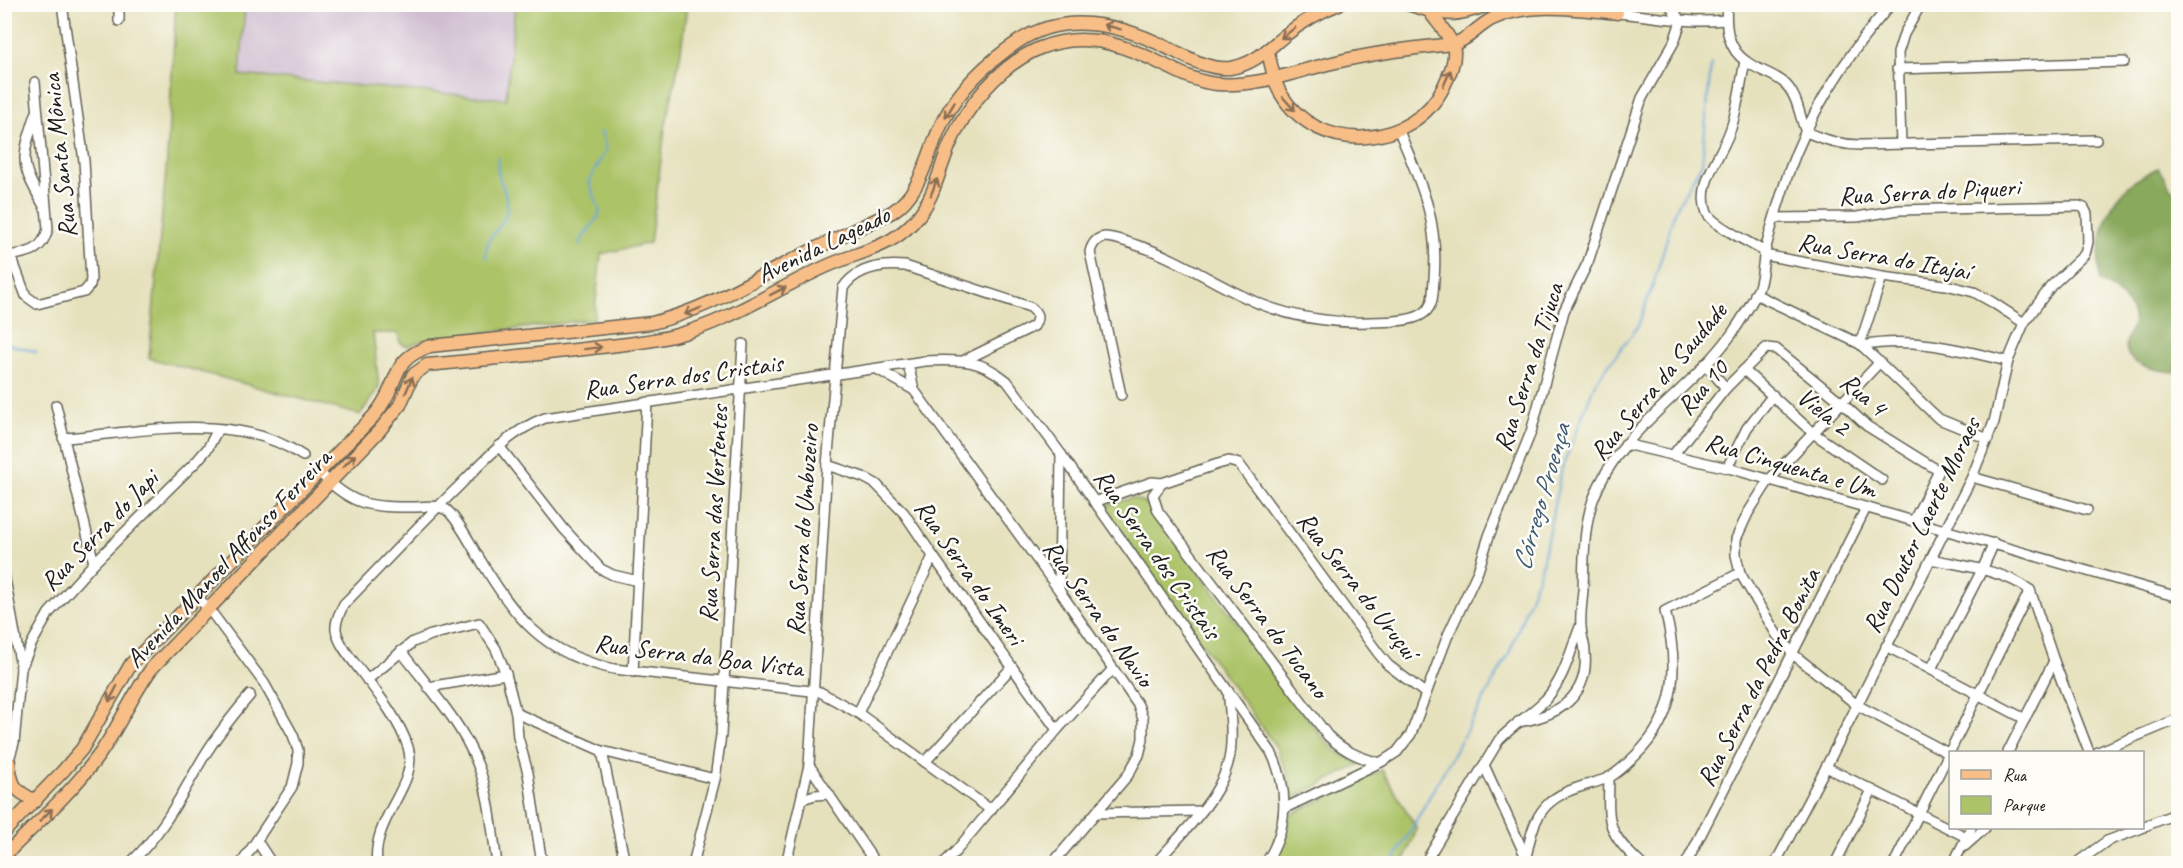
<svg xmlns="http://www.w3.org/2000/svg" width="2183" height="868" font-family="Caveat,sans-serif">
<rect width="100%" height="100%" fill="#fdfcf7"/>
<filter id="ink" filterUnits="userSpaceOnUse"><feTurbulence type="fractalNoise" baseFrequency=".0167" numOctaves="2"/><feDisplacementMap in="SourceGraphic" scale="12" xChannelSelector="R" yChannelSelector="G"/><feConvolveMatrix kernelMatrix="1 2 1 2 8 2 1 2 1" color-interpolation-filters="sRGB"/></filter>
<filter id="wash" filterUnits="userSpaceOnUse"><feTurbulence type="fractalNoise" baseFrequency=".008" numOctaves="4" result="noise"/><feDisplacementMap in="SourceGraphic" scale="24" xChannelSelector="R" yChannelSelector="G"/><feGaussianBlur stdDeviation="1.35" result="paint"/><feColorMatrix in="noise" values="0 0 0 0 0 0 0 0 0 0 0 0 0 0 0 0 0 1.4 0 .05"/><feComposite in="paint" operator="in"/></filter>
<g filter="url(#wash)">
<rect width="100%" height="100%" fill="#e6e1bd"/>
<polygon fill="#cfbdd0" points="245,5 515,5 506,99 240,75"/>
<g fill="#acc367" stroke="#647042" stroke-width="1.5">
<polygon points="176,5 245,5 240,75 506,99 515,5 687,5 680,57 665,129 650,243 601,254 594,319 426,340 407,346 400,343 398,333 373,333 379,387 360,415 149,358 167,159"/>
<polygon points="1132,498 1141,501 1150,506 1322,737 1336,751 1360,764 1292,799 1287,774 1276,747 1103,506"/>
<polygon points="1382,770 1417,829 1403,863 1273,863 1285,837 1290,815"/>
</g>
<path fill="#89a95c" stroke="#52623c" stroke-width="1.5" d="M 2158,168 L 2169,186 L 2178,194 L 2178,283 L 2175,287 L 2172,302 L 2178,316 L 2178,358 L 2175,372 C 2158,370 2120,367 2127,340 C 2129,328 2137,328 2132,313 C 2128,299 2111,288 2099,280 C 2096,229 2109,189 2158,168 Z"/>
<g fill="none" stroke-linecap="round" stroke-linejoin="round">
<g stroke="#66a5d8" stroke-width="2">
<path d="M 579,246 C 583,232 595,226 600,212 L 589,182 L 606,150 L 601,131"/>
<path d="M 486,258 C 484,230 508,230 507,204 C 507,187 495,179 498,158"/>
<polyline points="4,343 37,352"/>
<polyline points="1392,864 1509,654 1541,569 1562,468 1595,383 1638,326 1656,276 1675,210 1702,163 1711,64"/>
</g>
</g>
</g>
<g filter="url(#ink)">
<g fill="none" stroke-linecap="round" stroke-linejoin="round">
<g stroke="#636154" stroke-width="12">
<g id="minor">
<polyline points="119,4 119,21"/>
<polyline points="1669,4 1681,21"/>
<path d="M 1727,4 C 1725,26 1727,49 1747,62 C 1758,70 1773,74 1783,82 C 1798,94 1799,116 1806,132 C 1824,140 1840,145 1860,145 L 2096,140"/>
<path d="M 1617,13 C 1654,16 1688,24 1725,20"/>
<path d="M 1745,61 C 1741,82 1738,105 1732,125 C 1724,154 1695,182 1707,213 C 1712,225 1753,244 1765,252"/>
<polyline points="1897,69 2124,62"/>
<path d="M 36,114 C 20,163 20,163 45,208"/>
<polyline points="1901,144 1898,53 1904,34 1921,4"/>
<polyline points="1764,255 1882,277 1946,285 1974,292 1992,302 2024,323"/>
<polyline points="11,256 26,296 37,304 84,292 90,285 91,279 84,161 62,4"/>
<path d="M 4,257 C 27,252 41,254 48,229 L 35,82"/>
<polyline points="1755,294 1860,344 1939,419 1988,439"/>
<polyline points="1860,344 1882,277"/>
<path d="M 1862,346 C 1911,336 1961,350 2008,361"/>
<polyline points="1880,362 1769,480 1748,513 1736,539 1736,555 1740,573 1777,635 1793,654 1857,705 1948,753"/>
<polyline points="908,364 914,390"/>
<polyline points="1705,364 1726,388"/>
<polyline points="877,369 914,390 1059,590 1138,705 1143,719 1143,739 1139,755 1128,775 1052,864"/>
<polyline points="1744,370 1813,433 1882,480"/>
<path d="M 1121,395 L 1090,252 C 1092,244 1096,238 1105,237 C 1114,237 1127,242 1136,245 C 1182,259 1219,288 1263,305 C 1297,318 1334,323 1370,322 C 1384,322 1413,322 1424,313 C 1434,306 1433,291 1434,279 C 1439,219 1421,184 1399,131"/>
<polyline points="56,405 94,563"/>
<path d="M 63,438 C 140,433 235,409 303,456"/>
<polyline points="1625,444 1732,469 2178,597"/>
<polyline points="499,446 564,529 601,569 613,575 638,581"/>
<polyline points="1673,455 1726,388 1766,348 1776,349 1841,402 1867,426 1939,471 1914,520"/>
<polyline points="827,465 863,477 876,484 904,513 933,556 1057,730"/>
<polyline points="1727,468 1747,428 1773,395"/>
<path d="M 319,472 C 353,507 370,507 416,507 C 427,506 437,505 447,510 C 460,522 469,542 478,556 C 514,616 542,654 614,669 L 820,692 L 858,713 L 991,810"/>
<polyline points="1972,477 2087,510"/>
<path d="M 1162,483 L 1153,495 L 1158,511 L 1328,736 C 1344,751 1358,757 1379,763"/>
<polyline points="1094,502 1152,482 1162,483 1218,464 1229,461 1239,464 1378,653 1388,665 1425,693"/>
<path d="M 1931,559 C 1963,566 2003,570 2030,590 L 2054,661 L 2089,752"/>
<polyline points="4,573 21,668 14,743 4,776"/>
<polyline points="1059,590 1061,454"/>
<polyline points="196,596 209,609 264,683 293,735 298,750 298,763 292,787 241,864"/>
<polyline points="1886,646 2025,719"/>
<path d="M 401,651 C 427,686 461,721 477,763 C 490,794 492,830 497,864"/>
<polyline points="21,668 32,643 49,613 94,563 196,462 208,448 218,429"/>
<polyline points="1931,669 1982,570 1994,543"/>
<polyline points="633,672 647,402"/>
<polyline points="367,680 413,642 431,635 479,623 496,649 506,674 516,713 518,737 528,773 542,864"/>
<polyline points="428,687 506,674"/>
<polyline points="516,713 602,751 715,779"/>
<polyline points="858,713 933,556"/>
<path d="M 1518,722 C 1557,716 1589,698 1585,653 C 1585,644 1581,635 1581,626 C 1580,615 1582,602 1583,590 C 1584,561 1583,529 1593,500 C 1618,430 1689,393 1731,335 C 1740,322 1750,306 1757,292 C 1763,280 1762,265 1765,252 C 1771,226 1780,199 1788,174 C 1810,111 1848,54 1891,4"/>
<polyline points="602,751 625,864"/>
<polyline points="2008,752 2054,661"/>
<polyline points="2098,752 2178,719"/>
<polyline points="925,762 1012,667"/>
<polyline points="809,765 876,864"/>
<polyline points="1484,765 1529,864"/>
<polyline points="1826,767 1966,837"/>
<path d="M 1609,777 C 1608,824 1606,831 1641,864"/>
<polyline points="802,799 815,795 829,794"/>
<polyline points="1285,808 1383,761 1397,752 1411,734 1448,635 1478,571 1489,536 1531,432 1564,311 1588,262 1642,98 1674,42 1681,21"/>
<polyline points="1097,813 1201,811"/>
<polyline points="2142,827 2178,813"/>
<polyline points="257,841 272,864"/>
<polyline points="1965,846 1985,828"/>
<path d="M 1526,857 C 1530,839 1533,820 1546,806 C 1562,789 1587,786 1608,778 C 1618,773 1628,763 1636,755 C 1678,714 1679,664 1665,611 L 1740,573"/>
<path d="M 129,864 C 163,833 180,797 203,758 C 217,735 233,715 250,695"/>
<path d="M 377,864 C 371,817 420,785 408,747 C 400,721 376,691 359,669 C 351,658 339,645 336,630 C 335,621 340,612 344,604 C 381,566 418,526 456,489 C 483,462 509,431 545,418 L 925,361 C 960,360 979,358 1007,381 L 1061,454 L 1271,752 C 1289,788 1289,829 1265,864"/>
<polyline points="693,864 715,779 721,735 743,344"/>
<path d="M 786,864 L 809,765 L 827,465 L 843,288 C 857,267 882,264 905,266 L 1030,307 C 1038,313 1039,317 1034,326 L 965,360"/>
<polyline points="943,864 956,851 1057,730 1113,669"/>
<path d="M 1155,864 C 1185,829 1230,792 1231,743 C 1232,726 1230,708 1228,691"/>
<path d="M 1427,864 L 1429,856 L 1499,740 C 1513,725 1531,714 1545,700 C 1564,680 1570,652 1580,627"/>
<polyline points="1686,864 1866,508"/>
<polyline points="1775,864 1826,767 1972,477 1994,422 2008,361 2024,323 2051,286 2085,254 2088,242 2087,214 2084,208 2079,206 1899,210 1857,217 1775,218"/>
<polyline points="1835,864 1872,790"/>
<polyline points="1894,864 2030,590"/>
<polyline points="1953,864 1971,828"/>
<polyline points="2075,864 2107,841 2142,828"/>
</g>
</g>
<g stroke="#636154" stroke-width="15">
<g id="major">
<path d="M 1407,4 C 1445,15 1451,19 1490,4"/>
<path d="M 1267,50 C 1272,64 1273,82 1281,94 C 1318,156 1413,150 1444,86 C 1449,75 1455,63 1454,51 C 1453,38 1437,23 1430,12"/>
<path d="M 9,762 C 11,785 14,791 36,801"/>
<path d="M 4,832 L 63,771 L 82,749 L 131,664 L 368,422 C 374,416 379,410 383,403 C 400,376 392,360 430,346 L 652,323 C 703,310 737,289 783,265 C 818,246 856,230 892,212 C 924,191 927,151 944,119 C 961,87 989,61 1019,41 C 1067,10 1123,25 1170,49 C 1189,58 1208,70 1230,68 C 1253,65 1267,50 1284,36 C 1301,23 1318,12 1339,4"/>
<path d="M 4,856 C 37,823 72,792 99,755 C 119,727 132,695 152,668 L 379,431 L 400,405 L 413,375 L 427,365 C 480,360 532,355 584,349 C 615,345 647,343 677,335 C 730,321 776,289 825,267 C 861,250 894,249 920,214 C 935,194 940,167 950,144 C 967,105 1000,65 1040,48 C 1082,31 1119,43 1158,62 C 1177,71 1195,82 1217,84 C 1257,87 1293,72 1332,63 C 1372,53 1412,48 1453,44 C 1468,40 1478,26 1492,19 C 1531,1 1576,9 1617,13 L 1614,4"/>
</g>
</g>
<use href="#minor" stroke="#fff" stroke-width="9"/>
<use href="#major" stroke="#f7be88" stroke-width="12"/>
</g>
<defs><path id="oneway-shaft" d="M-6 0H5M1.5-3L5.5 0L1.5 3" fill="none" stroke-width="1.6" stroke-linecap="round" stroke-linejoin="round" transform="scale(1.5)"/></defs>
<g stroke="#8a6d52">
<use href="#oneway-shaft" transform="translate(1112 27) rotate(-165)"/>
<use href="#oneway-shaft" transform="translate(1288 33) rotate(143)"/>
<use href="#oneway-shaft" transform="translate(1447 78) rotate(-66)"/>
<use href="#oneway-shaft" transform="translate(1289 104) rotate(48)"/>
<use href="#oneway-shaft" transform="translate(950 110) rotate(121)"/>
<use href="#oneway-shaft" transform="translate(934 187) rotate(-69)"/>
<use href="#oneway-shaft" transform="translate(778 291) rotate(-27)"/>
<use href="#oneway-shaft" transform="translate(693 311) rotate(158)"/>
<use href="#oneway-shaft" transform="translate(593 348) rotate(-7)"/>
<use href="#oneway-shaft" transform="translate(409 385) rotate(-67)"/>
<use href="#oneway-shaft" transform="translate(349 461) rotate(-45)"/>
<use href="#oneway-shaft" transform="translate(113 694) rotate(118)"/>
<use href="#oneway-shaft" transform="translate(46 815) rotate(-45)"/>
</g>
</g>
<g text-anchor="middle" stroke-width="5" stroke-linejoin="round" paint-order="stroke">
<g font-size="26" fill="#1c1c1c" stroke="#fdfcf7">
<text transform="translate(59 156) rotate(-96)" y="9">Rua Santa Mônica</text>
<text transform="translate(1929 191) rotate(-3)" y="9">Rua Serra do Piqueri</text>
<text transform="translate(823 244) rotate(-26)" y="9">Avenida Lageado</text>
<text transform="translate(1884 256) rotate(10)" y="9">Rua Serra do Itajaí</text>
<text transform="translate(1528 367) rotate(-72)" y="9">Rua Serra da Tijuca</text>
<text transform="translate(683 376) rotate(-8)" y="9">Rua Serra dos Cristais</text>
<text transform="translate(1658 381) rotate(-50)" y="9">Rua Serra da Saudade</text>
<text transform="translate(1702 387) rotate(-49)" y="9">Rua 10</text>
<text transform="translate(1864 394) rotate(40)" y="9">Rua 4</text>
<text transform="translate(1824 411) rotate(39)" y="9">Viela 2</text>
<text transform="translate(1791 465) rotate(16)" y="9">Rua Cinquenta e Um</text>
<text transform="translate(713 514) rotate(-87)" y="9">Rua Serra das Vertentes</text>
<text transform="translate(1921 525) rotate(-64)" y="9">Rua Doutor Laerte Moraes</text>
<text transform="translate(99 530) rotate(-46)" y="9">Rua Serra do Japi</text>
<text transform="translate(802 530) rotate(-86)" y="9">Rua Serra do Umbuzeiro</text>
<text transform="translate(1158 554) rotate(55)" y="9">Rua Serra dos Cristais</text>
<text transform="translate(228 558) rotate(-47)" y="9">Avenida Manoel Affonso Ferreira</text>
<text transform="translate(970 572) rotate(55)" y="9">Rua Serra do Imeri</text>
<text transform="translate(1358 585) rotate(52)" y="9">Rua Serra do Uruçuí</text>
<text transform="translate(1099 613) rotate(55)" y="9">Rua Serra do Navio</text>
<text transform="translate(1268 621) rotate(53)" y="9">Rua Serra do Tucano</text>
<text transform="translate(699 655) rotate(7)" y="9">Rua Serra da Boa Vista</text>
<text transform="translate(1758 677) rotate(-63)" y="9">Rua Serra da Pedra Bonita</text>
</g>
<g font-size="27" font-style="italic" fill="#3d5a71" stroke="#fdfcf7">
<text transform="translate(1541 497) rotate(-74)" y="9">Córrego Proença</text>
</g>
</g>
<rect width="2183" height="868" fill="none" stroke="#fdfcf7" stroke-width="24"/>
<rect x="1949" y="751" width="195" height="78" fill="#fdfcf7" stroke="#a3a29f" stroke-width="1.5"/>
<rect x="1961" y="770" width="30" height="9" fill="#f7be88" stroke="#a3a29f" stroke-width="1.5"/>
<text x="2003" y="781" font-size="18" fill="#1c1c1c">Rua</text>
<rect x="1961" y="796" width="30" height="18" fill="#acc367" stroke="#a3a29f" stroke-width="1.5"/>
<text x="2003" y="811" font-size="18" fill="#1c1c1c">Parque</text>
</svg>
